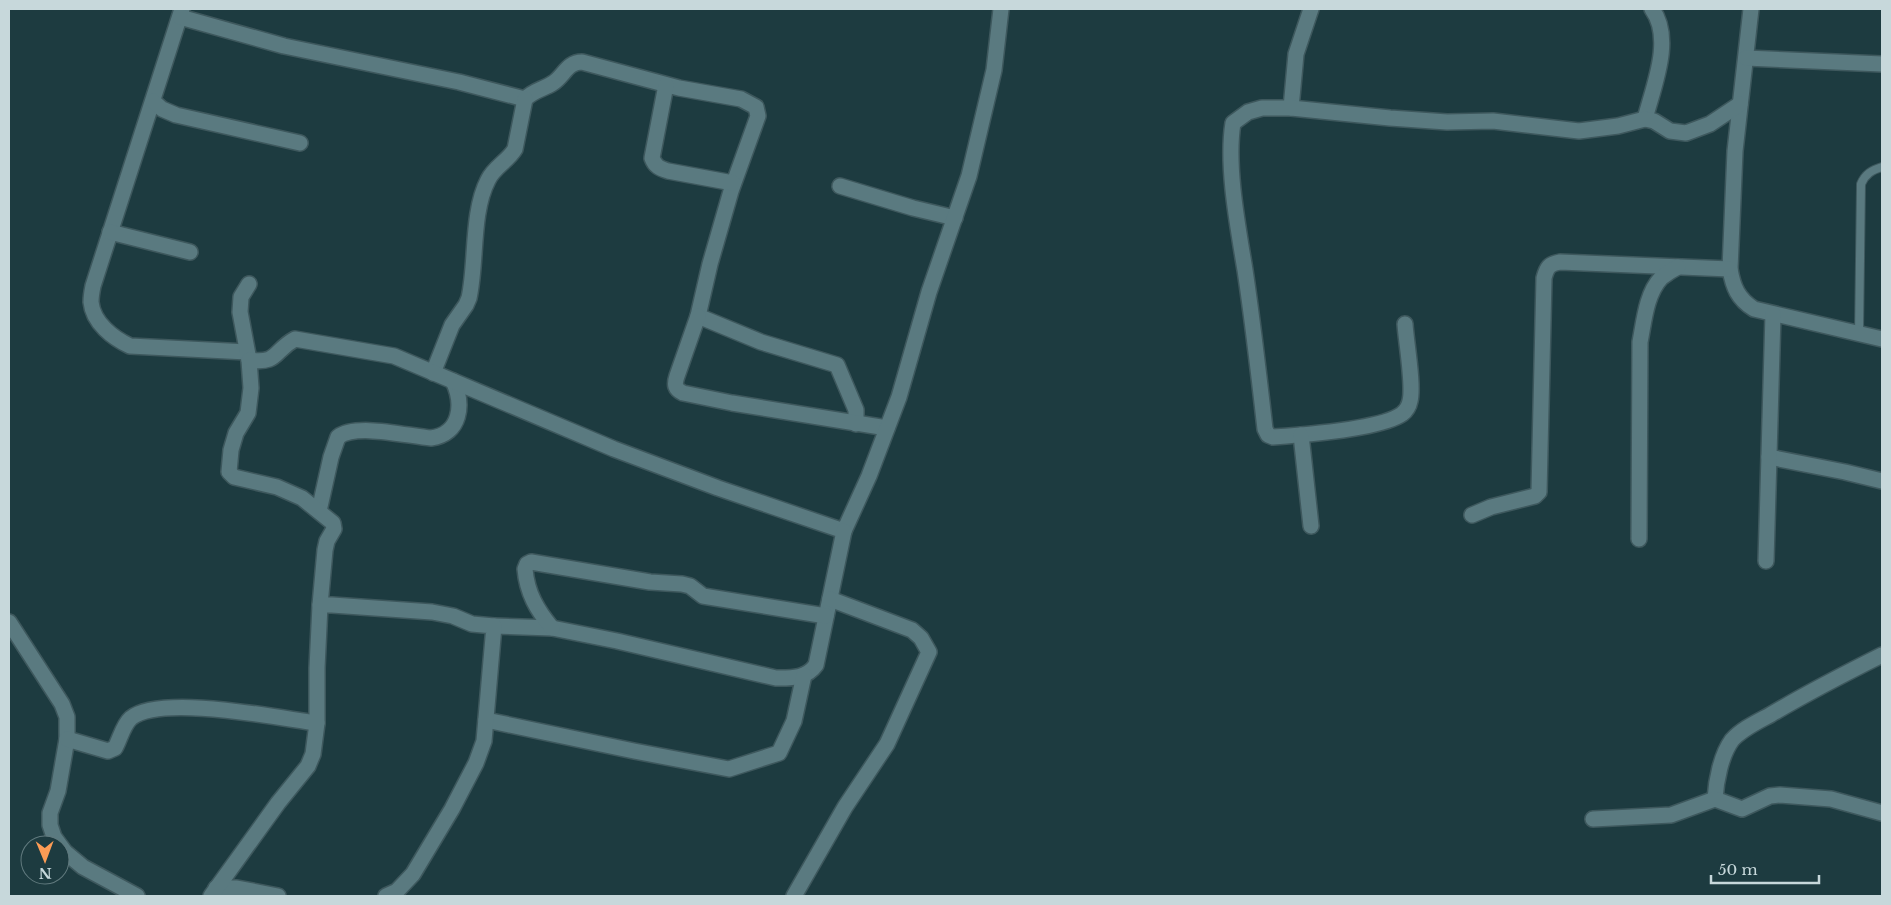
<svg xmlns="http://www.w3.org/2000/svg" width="1891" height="905" font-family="'Libre Baskerville',serif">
<rect width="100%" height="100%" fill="#1d3b40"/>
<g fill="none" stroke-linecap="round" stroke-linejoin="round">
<g stroke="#3e585d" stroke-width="10">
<path id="lane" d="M 1859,334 L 1861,184 C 1865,174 1872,170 1882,167"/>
</g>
<g stroke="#3e585d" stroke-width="18">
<g id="street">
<path d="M 182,9 L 93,286 C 92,291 91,297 91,302 C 93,323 113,338 130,346 L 247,352"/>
<path d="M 1751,9 L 1735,151 L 1730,269 C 1733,287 1738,299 1754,309 L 1882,339"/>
<path d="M 180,17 L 284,46 L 459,82 L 525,99 C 534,90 544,89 553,83 C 564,76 567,62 582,62 L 679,88 L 741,99 L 756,107 L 758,116 L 731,191 L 710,264 L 698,316 L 761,342 L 837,365 L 856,410 L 856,424"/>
<polyline points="1746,58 1882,64"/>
<path d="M 666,85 L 652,158 C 655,166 659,168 668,171 L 733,183"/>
<polyline points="153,101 162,109 176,115 300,143"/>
<polyline points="1291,108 1296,54 1311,9"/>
<path d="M 1645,119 C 1653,87 1674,39 1652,9"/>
<polyline points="840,186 913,208 955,218"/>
<polyline points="110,232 190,252"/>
<polyline points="249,284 241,297 240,312 249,360"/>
<path d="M 698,316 L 677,376 C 674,385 675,389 683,393 L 732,403 L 887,428"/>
<path d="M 1405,324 C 1406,341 1414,386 1410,401 C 1409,406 1406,411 1402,414 C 1381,429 1302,435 1273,437 L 1268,435 L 1265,429 C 1259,376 1253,323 1245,270 C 1238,227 1226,166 1233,123 L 1248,112 L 1262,108 L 1291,108 L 1390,118 L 1447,122 L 1493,121 L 1579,131 L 1618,126 L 1645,119 L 1654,121 L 1670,131 L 1686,133 L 1710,124 L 1740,104"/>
<path d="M 433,373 L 452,325 L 466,305 L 469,298 C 477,262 471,213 488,180 C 494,167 508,161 515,149 L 525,99"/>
<polyline points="1301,435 1311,526"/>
<polyline points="1769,457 1845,472 1882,481"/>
<path d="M 319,511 L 331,457 L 338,437 C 356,423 407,436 431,438 C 461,434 464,404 453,381"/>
<path d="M 1472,515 L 1491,507 L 1535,496 L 1539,492 L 1544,278 C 1547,267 1549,264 1560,262 L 1730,269"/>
<path d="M 1639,539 L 1640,342 C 1644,322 1646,294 1661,278 C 1666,274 1672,270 1678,267"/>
<polyline points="1766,561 1773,314"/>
<path d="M 320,605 L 325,550 L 327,541 L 334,529 L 333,523 L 302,498 L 277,487 L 234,477 L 229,472 L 231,450 L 236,433 L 248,413 L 251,388 L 249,360 C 279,364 273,351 295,339 L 394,356 L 614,449 L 718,488 L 844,531 L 869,476 L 899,397 L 929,292 L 969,176 L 994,70 L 1001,9"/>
<polyline points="9,622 62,704 67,717 67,739 58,791 50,813 50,825 54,837 65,852 83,867 137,896"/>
<path d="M 494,626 L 552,628 L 617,641 L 776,678 C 791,678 806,679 816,665 L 844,531"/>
<path d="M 552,628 C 537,610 527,593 525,569 L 527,564 L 531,562 L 650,582 L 682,584 L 690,586 L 703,596 L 709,597 L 826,616"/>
<polyline points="486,720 634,751 729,769 779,753 794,721 804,675"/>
<path d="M 67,739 L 108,751 L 115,748 C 120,739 123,725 131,718 C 161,694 278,718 317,723"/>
<path d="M 1715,799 C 1716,781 1721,755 1732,740 C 1742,729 1757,722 1770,715 C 1807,693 1844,674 1882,655"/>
<polyline points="1593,819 1671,815 1715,799 1742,809 1770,796 1780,795 1831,799 1882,813"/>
<polyline points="216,888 237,888 278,896"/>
<polyline points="211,896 278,803 308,766 313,754 317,723 317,668 320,605 332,605 432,612 453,616 472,624 494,626 484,741 476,763 452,809 413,874 397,891 386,896"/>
<polyline points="794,896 845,807 887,744 929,652 921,638 912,630 830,599"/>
</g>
</g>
<use href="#lane" stroke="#5a7a80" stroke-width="8"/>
<use href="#street" stroke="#5a7a80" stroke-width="15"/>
</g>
<rect width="1891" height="905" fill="none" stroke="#c7d8db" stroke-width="20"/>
<g transform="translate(45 860) rotate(179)"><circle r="24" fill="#1d3b40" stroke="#617a7e"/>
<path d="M0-4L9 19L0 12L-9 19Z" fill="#fd9c55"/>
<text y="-8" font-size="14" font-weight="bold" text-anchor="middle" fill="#c7d8db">N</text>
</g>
<path d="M1711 875v8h108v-8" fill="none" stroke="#c7d8db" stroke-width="2.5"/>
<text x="1718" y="875" font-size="15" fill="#c7d8db" stroke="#1d3b40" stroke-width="4" paint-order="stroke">50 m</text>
</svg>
